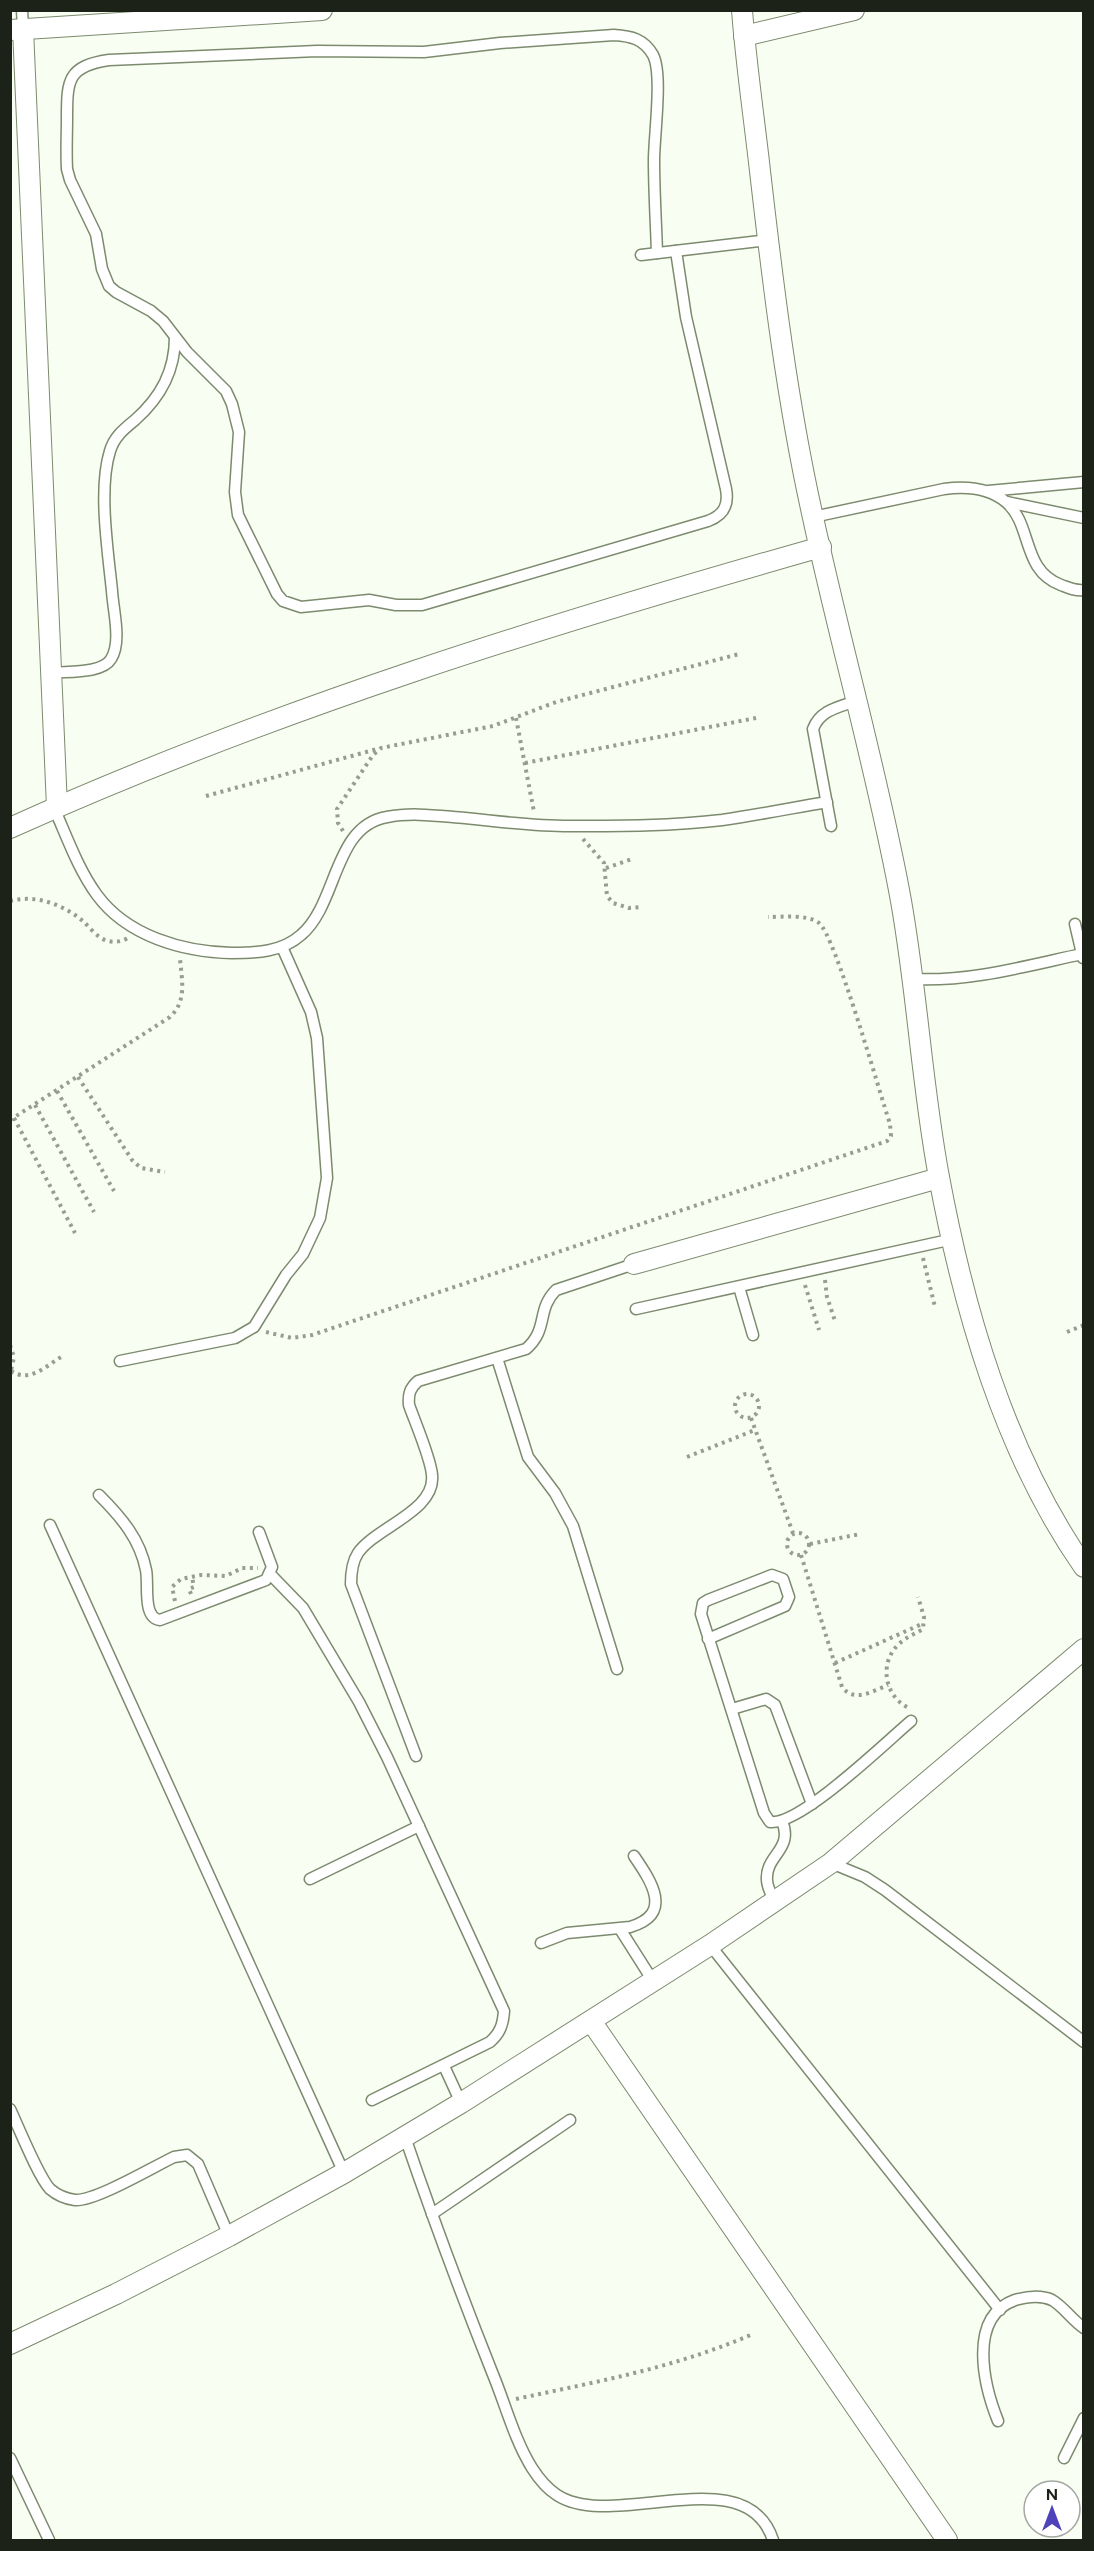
<svg xmlns="http://www.w3.org/2000/svg" width="1094" height="2551" font-family="Figtree,sans-serif">
<rect width="100%" height="100%" fill="#f8fef2"/>
<g fill="none" stroke-linecap="round" stroke-linejoin="round">
<g stroke="#7c8a6e" stroke-width="13">
<g id="lane">
<polyline points="22,10 23,29"/>
<path d="M 657,253 C 656,222 654,191 654,160 C 654,136 663,74 653,55 C 644,39 631,36 614,35 L 500,43 L 424,52 L 317,51 L 109,60 C 68,66 67,80 67,117 C 67,135 66,152 67,169 L 70,180 L 96,234 L 102,269 L 109,286 L 116,292 L 151,311 L 163,321 L 187,352 L 226,391 L 232,404 L 239,432 L 235,492 L 238,515 L 277,594 L 283,601 L 301,607 L 369,600 L 396,605 L 422,605 L 708,521 C 724,515 729,505 726,489 L 686,317 L 676,251"/>
<polyline points="641,255 768,240"/>
<polyline points="988,491 1084,482"/>
<polyline points="1007,502 1084,518"/>
<path d="M 813,517 L 944,489 C 966,486 988,487 1006,502 C 1033,525 1021,570 1061,585 C 1069,588 1075,591 1084,590"/>
<path d="M 51,673 C 67,671 102,674 111,659 C 122,642 113,610 112,591 C 108,551 98,489 110,451 C 114,437 124,429 135,420 C 161,397 175,371 175,337"/>
<path d="M 54,808 C 67,837 78,869 97,895 C 127,936 183,952 232,953 C 256,953 282,952 301,935 C 338,904 333,826 387,817 C 413,812 439,816 465,818 C 500,822 535,826 570,826 C 621,826 672,826 722,820 C 757,815 792,808 827,802"/>
<path d="M 831,826 L 813,729 C 820,710 839,707 856,701"/>
<polyline points="1075,924 1083,958"/>
<path d="M 912,979 C 970,982 1026,966 1082,954"/>
<polyline points="739,1287 753,1335"/>
<polyline points="636,1309 953,1239"/>
<polyline points="497,1358 528,1457 555,1493 573,1526 617,1669"/>
<polyline points="120,1361 235,1338 254,1327 286,1275 303,1254 320,1218 327,1178 317,1038 311,1012 282,947"/>
<path d="M 99,1495 C 121,1517 140,1539 146,1570 C 149,1584 142,1618 160,1620 L 266,1580 L 272,1567 L 259,1532"/>
<polyline points="50,1525 344,2173"/>
<path d="M 271,1575 L 303,1608 L 359,1702 L 387,1757 L 504,2011 C 503,2025 500,2033 490,2042 L 372,2100"/>
<path d="M 708,1639 L 785,1606 L 789,1597 L 783,1579 L 772,1575 L 708,1600 L 703,1603 L 701,1614 L 764,1813 L 770,1822 C 800,1826 886,1742 911,1721"/>
<polyline points="732,1709 766,1699 775,1705 812,1804"/>
<path d="M 416,1756 L 351,1584 C 351,1573 352,1562 358,1553 C 376,1527 436,1511 432,1475 C 431,1459 415,1422 409,1405 C 408,1394 410,1388 418,1381 L 526,1349 C 549,1329 536,1310 556,1290 L 634,1264"/>
<polyline points="831,1863 865,1877 885,1890 1084,2042"/>
<polyline points="310,1879 419,1826"/>
<path d="M 775,1903 C 772,1896 767,1887 767,1880 C 765,1855 794,1850 782,1821"/>
<polyline points="620,1929 653,1981"/>
<path d="M 541,1943 L 567,1933 L 630,1927 C 674,1914 651,1881 634,1856"/>
<polyline points="710,1945 1000,2310"/>
<polyline points="444,2066 461,2103"/>
<path d="M 10,2109 C 19,2128 38,2176 50,2189 C 57,2195 67,2199 75,2200 C 96,2201 153,2167 174,2157 L 187,2155 L 198,2164 L 229,2236"/>
<path d="M 405,2137 C 432,2216 461,2294 492,2372 C 505,2403 514,2439 532,2468 C 539,2479 546,2488 557,2495 C 613,2532 746,2457 773,2540"/>
<polyline points="432,2214 570,2120"/>
<path d="M 998,2421 C 984,2386 967,2317 1015,2300 C 1026,2297 1041,2295 1052,2300 C 1064,2307 1072,2320 1084,2328"/>
<polyline points="10,2458 49,2540"/>
<polyline points="1064,2458 1084,2418"/>
</g>
</g>
<g stroke="#7c8a6e" stroke-width="22">
<g id="street">
<path d="M 742,10 C 746,64 754,117 760,171 C 773,285 787,400 812,513 C 839,639 875,763 899,890 C 917,984 921,1082 939,1177 C 964,1311 1005,1454 1084,1567"/>
<polyline points="23,29 57,807"/>
<polyline points="10,30 322,10"/>
<polyline points="744,36 854,10"/>
<path d="M 10,828 C 272,710 545,625 821,547"/>
<polyline points="634,1264 939,1178"/>
<polyline points="591,2021 947,2540"/>
<polyline points="10,2344 116,2294 229,2236 344,2173 461,2103 710,1945 831,1863 1084,1649"/>
</g>
</g>
<g stroke="#979d91" stroke-width="4" stroke-dasharray="3 4.5" stroke-linecap="butt">
<polyline points="516,718 534,812"/>
<polyline points="525,763 756,718"/>
<polyline points="206,796 377,749"/>
<polyline points="343,831 338,823 337,809 373,755 381,748 493,726 556,702 739,654"/>
<polyline points="583,839 604,863 607,896 613,903 629,908 641,907"/>
<polyline points="606,868 632,859"/>
<path d="M 10,901 C 37,894 64,905 84,922 C 90,928 97,937 105,940 C 113,943 121,942 128,938"/>
<polyline points="78,1077 132,1160 141,1168 165,1172"/>
<polyline points="57,1091 114,1191"/>
<polyline points="35,1105 94,1212"/>
<polyline points="14,1118 75,1233"/>
<path d="M 10,1120 L 170,1017 C 187,1001 182,981 180,959"/>
<polyline points="923,1258 935,1307"/>
<polyline points="825,1280 827,1297 835,1321"/>
<polyline points="805,1285 819,1330"/>
<path d="M 266,1332 L 292,1338 L 312,1335 L 887,1141 L 891,1136 L 890,1124 C 880,1094 835,935 819,923 C 807,914 783,917 768,917"/>
<polyline points="1067,1332 1084,1325"/>
<polyline points="10,1345 14,1357 11,1371"/>
<path d="M 11,1371 C 29,1383 45,1367 61,1357"/>
<circle cx="747" cy="1406" r="12"/>
<polyline points="751,1418 793,1533"/>
<polyline points="687,1457 755,1430"/>
<circle cx="798" cy="1544" r="11"/>
<polyline points="810,1544 860,1534"/>
<path d="M 801,1555 L 842,1687 C 854,1703 873,1691 888,1685"/>
<polyline points="191,1594 189,1589 194,1587 192,1577"/>
<polyline points="175,1601 172,1587 181,1579 201,1575 226,1576 242,1568 258,1568"/>
<polyline points="835,1663 924,1623"/>
<path d="M 907,1707 C 884,1695 879,1662 899,1644 C 906,1637 915,1634 923,1629 L 924,1617 L 918,1597"/>
<path d="M 516,2399 C 600,2381 674,2368 753,2334"/>
</g>
<use href="#lane" stroke="#fff" stroke-width="10"/>
<use href="#street" stroke="#fff" stroke-width="20"/>
</g>
<rect width="1094" height="2551" fill="none" stroke="#1c2217" stroke-width="24"/>
<g transform="translate(1052 2509)"><circle r="28" fill="#ffffff" stroke="#a4a7a2" stroke-width="1.5"/>
<path d="M0-4.5L10 22L0 15L-10 22Z" fill="#4f42ba"/>
<text y="-9" font-size="16" font-weight="bold" text-anchor="middle" fill="#1c2217">N</text>
</g>
</svg>
